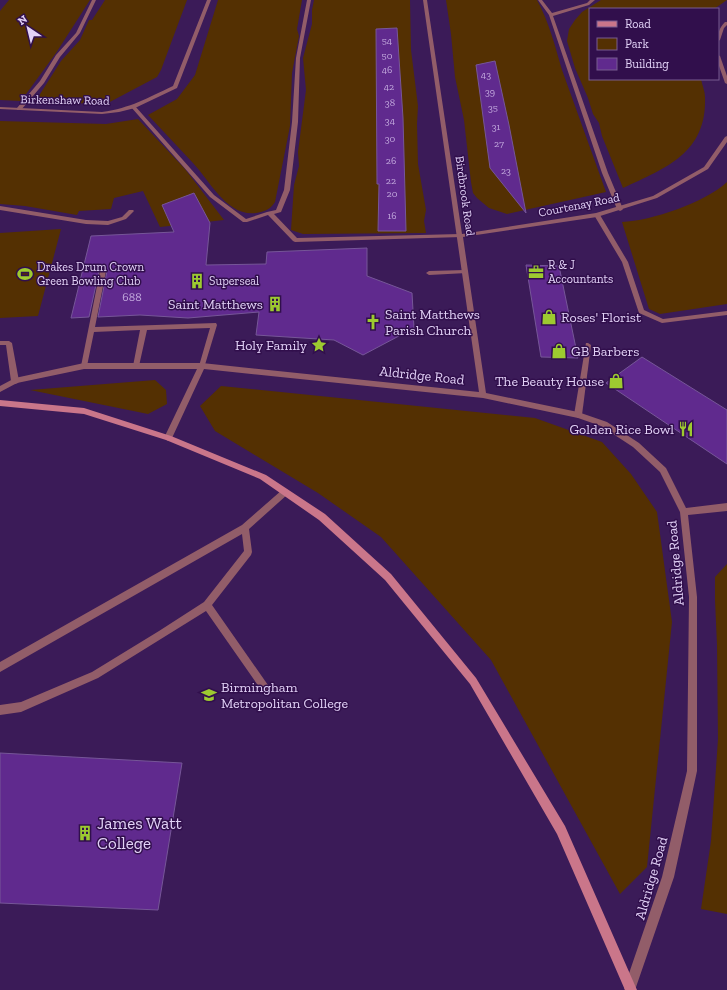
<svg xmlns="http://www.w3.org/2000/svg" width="727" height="990" font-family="'Zilla Slab',serif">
<rect width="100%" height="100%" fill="#3b1b58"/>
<g fill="#543002">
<polygon points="9,0 90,0 56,53 21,101 0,100 0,11"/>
<polygon points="105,0 187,0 161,70 157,77 106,104 35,102 61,61 80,40 89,20 92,20"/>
<path d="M 218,0 L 302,0 L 297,29 L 299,36 L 292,73 L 290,126 L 275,202 C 271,208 268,210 261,212 C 229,221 211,182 193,163 C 178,147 163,131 148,115 L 177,99 L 195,75 Z"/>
<polygon points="314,0 410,0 411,50 418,106 417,124 418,164 426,210 424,221 426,233 303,234 291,230 294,185 299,166 298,152 306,90 303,58 312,24 312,10"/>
<path d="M 446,0 L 537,0 C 549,22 555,46 562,70 L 606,192 L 507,214 L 489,208 L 477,198 L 473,193 L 471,182 L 464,120 L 455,77 L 451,34 Z"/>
<path d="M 601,0 L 727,0 L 714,9 L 590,9 L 590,79 L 701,79 C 702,85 705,91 705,97 C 707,153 666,168 623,188 L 602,136 L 599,123 L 593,114 L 588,98 L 575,68 L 567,41 L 569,29 L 575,20 L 582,12 Z"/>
<polygon points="138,119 185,169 224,220 160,227 143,191 114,198 111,209 79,211 77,215 25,206 0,204 0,121 106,124"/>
<path d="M 727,182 L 727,304 L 660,314 L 649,309 L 622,222 C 651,221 706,202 727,182 Z"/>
<polygon points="61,229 38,316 0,318 0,233"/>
<polygon points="155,380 166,390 167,404 148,414 30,390"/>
<polygon points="221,386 535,418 602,442 631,474 657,512 672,622 647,867 620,894 491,660 381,537 318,493 215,431 200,406"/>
<polygon points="727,564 727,914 701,909 711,841 718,739 717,645 715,600 715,577"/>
</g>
<g fill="#602a8e" stroke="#765698">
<polygon points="397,28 403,118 406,231 378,231 379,184 377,184 376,29"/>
<polygon points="495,61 509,125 526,213 490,168 476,65"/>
<polygon points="194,193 210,223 206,265 266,264 267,252 367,248 367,276 412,293 414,328 363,355 334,340 256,335 259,312 188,318 140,315 98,317 107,271 104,268 99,271 89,317 71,318 91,236 174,232 162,205"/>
<polygon points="526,265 559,266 578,358 541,357"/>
<polygon points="642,357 727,410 727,464 606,383"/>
<polygon points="0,753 182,763 158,910 0,903"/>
</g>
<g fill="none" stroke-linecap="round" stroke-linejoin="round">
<g fill="#925d69" fill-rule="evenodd">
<polygon points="92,0 96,0 80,33 60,57 44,83 21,110 17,110 17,108 40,81 56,55 76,33"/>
<polygon points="307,0 311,0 300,58 298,122 290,190 281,212 274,214 297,238 460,234 462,235 462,237 295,242 293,241 268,215 247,222 243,222 210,197 131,107 135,106 214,195 246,219 267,212 276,210 284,190 292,122 296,58"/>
<polygon points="538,0 542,0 552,13 587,3 590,0 595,0 589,5 553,16 608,173 623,209 622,210 620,211 617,209 602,173 549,15"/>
<polygon points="0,206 86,220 108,221 122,217 129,210 133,210 134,211 126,219 108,225 86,224 0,210"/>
<polygon points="597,213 600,215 628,262 644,310 663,319 727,311 727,315 662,323 639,313 622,262 594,215"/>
<polygon points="103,269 106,271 95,327 216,323 217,325 204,368 202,369 199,366 210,328 147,330 139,366 136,369 133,366 140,330 94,332 87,366 84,369 82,368 81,366 100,271"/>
<polygon points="465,270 468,272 467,273 429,275 426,273 429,271"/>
<polygon points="0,341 9,341 12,343 19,381 18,383 15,384 11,381 6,345 0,345"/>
<polygon points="586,343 588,343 591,345 582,415 578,418 574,415"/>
<polygon points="285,489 288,490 289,492 288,494 249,529 252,552 251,555 212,605 270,688 272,691 270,694 267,696 264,694 206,611 98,678 21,712 0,715 0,705 21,702 92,672 159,631 204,602 244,551 242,534 0,672 0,662 242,525 282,490"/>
</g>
<g fill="#925d69" fill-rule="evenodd">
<path d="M 207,0 L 211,0 L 177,88 L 135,108 L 119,112 L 102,114 L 0,109 L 0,107 L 102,112 C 131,108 147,98 173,86 Z"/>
<polygon points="423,0 427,0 462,234 596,213 653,196 704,167 725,137 727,136 727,142 708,169 657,198 597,217 463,237 486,393 578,412 607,422 639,443 666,468 686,508 727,503 727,511 688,515 697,597 697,771 674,877 635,990 625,990 624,988 662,877 687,771 689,597 680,512 660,472 633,447 601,426 578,418 483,398 204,369 172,438 168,441 164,438 197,369 84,369 17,383 0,392 0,386 15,378 84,363 202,363 479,392"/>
<path d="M 725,22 L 727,22 L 727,25 L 724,28 L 720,40 L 718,41 C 718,33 719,28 725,22 Z"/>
<polygon points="718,55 720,56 727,76 727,84 725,83 718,63"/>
</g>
<polygon fill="#ca768a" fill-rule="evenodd" points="0,400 84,408 171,436 266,475 325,514 391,574 476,678 565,826 637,990 625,990 557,834 470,684 385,580 319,520 260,479 166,440 84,414 0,406"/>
</g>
<defs>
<g id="office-bare" transform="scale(1.2)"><path d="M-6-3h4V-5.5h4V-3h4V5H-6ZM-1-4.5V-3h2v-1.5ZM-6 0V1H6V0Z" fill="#9dca30" stroke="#310f4c" stroke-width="2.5" paint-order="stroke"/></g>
<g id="stadium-bare" transform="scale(1.2)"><path d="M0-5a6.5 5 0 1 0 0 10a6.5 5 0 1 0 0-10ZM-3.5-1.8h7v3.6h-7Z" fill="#9dca30" stroke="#310f4c" stroke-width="2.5" paint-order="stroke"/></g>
<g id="building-bare" transform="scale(1.2)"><path d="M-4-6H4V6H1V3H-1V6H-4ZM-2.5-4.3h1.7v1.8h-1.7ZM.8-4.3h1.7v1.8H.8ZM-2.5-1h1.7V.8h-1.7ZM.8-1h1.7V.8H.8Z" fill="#9dca30" stroke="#310f4c" stroke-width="2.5" paint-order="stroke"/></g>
<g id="shop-bare" transform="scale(1.2)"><path d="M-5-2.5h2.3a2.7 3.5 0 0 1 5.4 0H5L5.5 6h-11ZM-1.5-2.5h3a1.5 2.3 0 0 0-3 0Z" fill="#9dca30" stroke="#310f4c" stroke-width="2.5" paint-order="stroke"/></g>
<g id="church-bare" transform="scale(1.2)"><path d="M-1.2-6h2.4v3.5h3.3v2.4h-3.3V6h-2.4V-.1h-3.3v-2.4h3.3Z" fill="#9dca30" stroke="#310f4c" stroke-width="2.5" paint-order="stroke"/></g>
<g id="sight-bare" transform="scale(1.2)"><path d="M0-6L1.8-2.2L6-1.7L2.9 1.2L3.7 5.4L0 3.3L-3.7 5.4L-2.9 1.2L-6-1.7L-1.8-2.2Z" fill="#9dca30" stroke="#310f4c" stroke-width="2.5" paint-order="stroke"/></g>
<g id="restaurant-bare" transform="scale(1.2)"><path d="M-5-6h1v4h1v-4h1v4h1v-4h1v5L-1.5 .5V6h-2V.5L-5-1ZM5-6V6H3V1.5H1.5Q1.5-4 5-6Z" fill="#9dca30" stroke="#310f4c" stroke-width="2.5" paint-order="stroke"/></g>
<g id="university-bare" transform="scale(1.2)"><path d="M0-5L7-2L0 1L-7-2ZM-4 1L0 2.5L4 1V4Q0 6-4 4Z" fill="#9dca30" stroke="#310f4c" stroke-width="2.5" paint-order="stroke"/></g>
</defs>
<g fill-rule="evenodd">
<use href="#office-bare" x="536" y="272"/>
<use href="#stadium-bare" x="25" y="274"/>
<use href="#building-bare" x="197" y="281"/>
<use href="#building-bare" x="275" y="304"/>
<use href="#shop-bare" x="549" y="317"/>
<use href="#church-bare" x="373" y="322"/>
<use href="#sight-bare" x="319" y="345"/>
<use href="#shop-bare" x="559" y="351"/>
<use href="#shop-bare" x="616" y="381"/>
<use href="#restaurant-bare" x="686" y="429"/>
<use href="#university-bare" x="209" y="695"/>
<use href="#building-bare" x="85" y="833"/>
</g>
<g text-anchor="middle" stroke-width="3" stroke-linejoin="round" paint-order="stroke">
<g font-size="10" fill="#c2a8dd">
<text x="387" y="44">54</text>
<text x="387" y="59">50</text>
<text x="387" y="73">46</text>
<text x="486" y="78">43</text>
<text x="389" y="90">42</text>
<text x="490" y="95">39</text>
<text x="390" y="106">38</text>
<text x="493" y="111">35</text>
<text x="390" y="124">34</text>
<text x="496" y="130">31</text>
<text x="390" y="142">30</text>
<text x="499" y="147">27</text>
<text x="391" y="164">26</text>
<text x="506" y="174">23</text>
<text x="391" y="184">22</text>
<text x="392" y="197">20</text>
<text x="392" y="219">16</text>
</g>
<g font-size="12" fill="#e2d2f7" stroke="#310f4c">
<text transform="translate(65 100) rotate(1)" y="4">Birkenshaw Road</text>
<text transform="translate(465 196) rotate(82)" y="4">Birdbrook Road</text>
<text transform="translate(579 205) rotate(-11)" y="4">Courtenay Road</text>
</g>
<g font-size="12" fill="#e2d2f7" stroke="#310f4c" text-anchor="start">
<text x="548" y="269">R &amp; J<tspan x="548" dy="14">Accountants</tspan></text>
<text x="37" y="271">Drakes Drum Crown<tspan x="37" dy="14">Green Bowling Club</tspan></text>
<text x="209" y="285">Superseal</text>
</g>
<g font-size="12" fill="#c2a8dd">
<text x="132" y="301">688</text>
</g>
<g font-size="14" fill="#e2d2f7" stroke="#310f4c" text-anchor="end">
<text x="263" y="309">Saint Matthews</text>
<text x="385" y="319" text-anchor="start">Saint Matthews<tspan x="385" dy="16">Parish Church</tspan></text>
<text x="561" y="322" text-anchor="start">Roses' Florist</text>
<text x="307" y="350">Holy Family</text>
<text x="571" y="356" text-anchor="start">GB Barbers</text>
<text x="604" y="386">The Beauty House</text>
<text x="674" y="434">Golden Rice Bowl</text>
<text x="221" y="692" text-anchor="start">Birmingham<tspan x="221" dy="16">Metropolitan College</tspan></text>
</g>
<g font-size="14" fill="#e2d2f7" stroke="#310f4c">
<text transform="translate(422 375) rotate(6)" y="5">Aldridge Road</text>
<text transform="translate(675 563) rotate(-95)" y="5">Aldridge Road</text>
<text transform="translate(651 878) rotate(-74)" y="5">Aldridge Road</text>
</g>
<g font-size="17" fill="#e2d2f7" stroke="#310f4c" text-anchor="start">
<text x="97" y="829">James Watt<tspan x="97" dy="20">College</tspan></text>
</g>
</g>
<rect x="589" y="8" width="130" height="72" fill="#310f4c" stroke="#785d90"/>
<rect x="597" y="21" width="20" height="6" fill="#ca768a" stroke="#785d90"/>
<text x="625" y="28" font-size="12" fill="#e2d2f7">Road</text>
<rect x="597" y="38" width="20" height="12" fill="#543002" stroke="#785d90"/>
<text x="625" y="48" font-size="12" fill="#e2d2f7">Park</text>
<rect x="597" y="58" width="20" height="12" fill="#602a8e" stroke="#785d90"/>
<text x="625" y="68" font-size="12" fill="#e2d2f7">Building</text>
<g transform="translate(28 28) rotate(325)" stroke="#310f4c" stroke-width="3" paint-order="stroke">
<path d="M0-3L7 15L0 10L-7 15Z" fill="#e2d2f7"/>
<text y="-6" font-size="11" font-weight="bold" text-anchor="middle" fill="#e2d2f7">N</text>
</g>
</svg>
